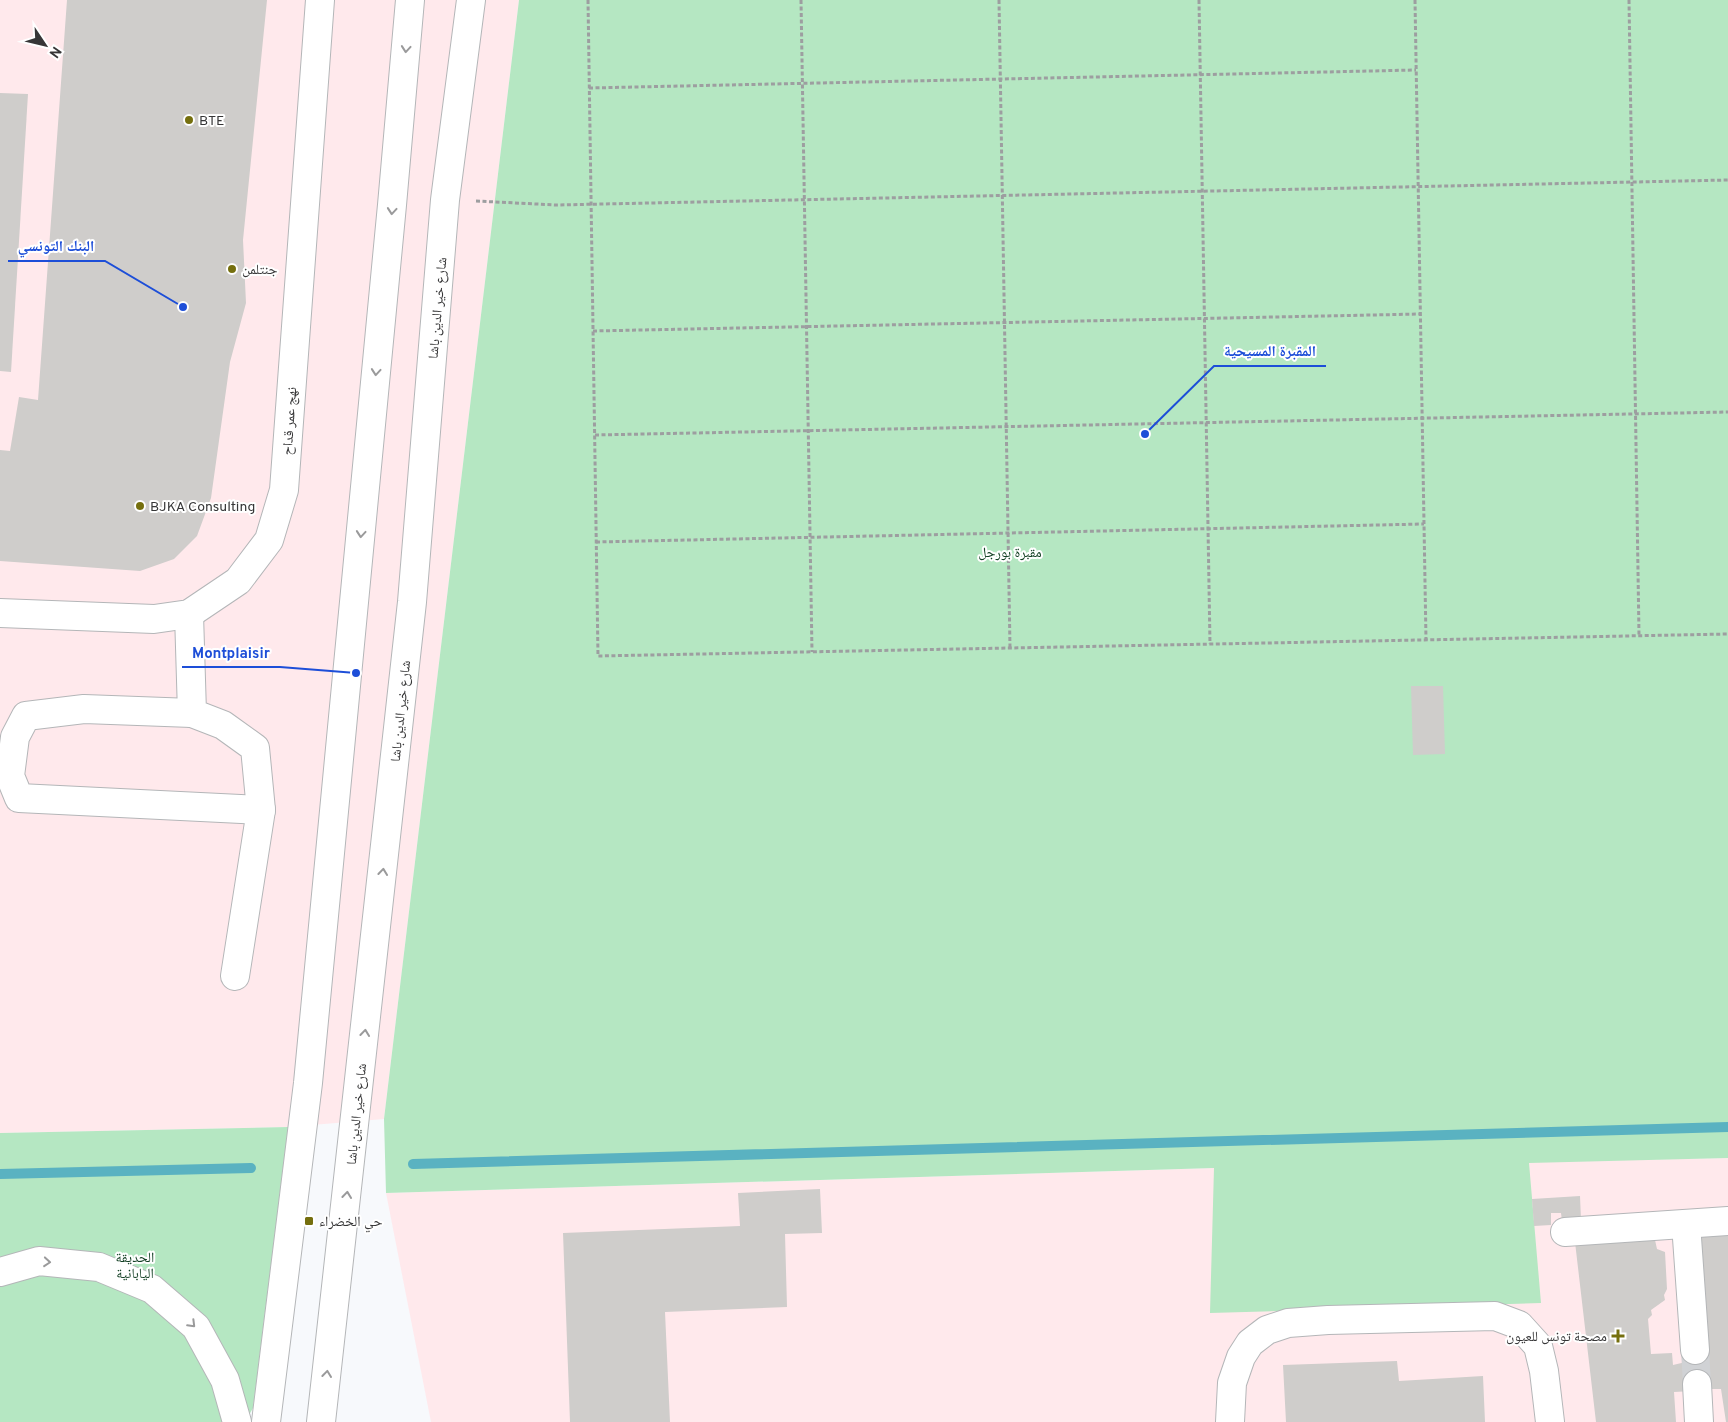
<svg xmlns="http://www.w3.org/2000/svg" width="1728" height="1422" font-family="Overpass,'Noto Naskh Arabic',sans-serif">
<rect width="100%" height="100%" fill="#f7f9fc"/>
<g fill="#ffe9ec">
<polygon points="0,0 519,0 384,1119 288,1127 0,1133"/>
<polygon points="1728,1158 1728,1422 431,1422 386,1193 1214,1168"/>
</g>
<g fill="#b5e7c2">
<polygon points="519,0 1728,0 1728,1158 1529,1163 1541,1303 1210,1313 1214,1168 386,1193 384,1119"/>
<polygon points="288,1127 253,1408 245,1422 0,1422 0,1133"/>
</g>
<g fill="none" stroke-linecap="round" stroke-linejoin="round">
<g stroke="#5ab2c1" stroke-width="10">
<polyline points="413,1164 1728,1127"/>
<polyline points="0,1174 251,1168"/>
</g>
</g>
<g fill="#cfcdcb">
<polygon points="67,0 267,0 243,240 246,303 230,362 211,498 197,536 174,559 140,571 0,561 0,450 10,451 19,397 38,400"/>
<polygon points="0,93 28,94 11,372 0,371"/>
<polygon points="1411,686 1443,686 1445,754 1413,755"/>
<polygon points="820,1189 822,1233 785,1234 787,1307 665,1312 670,1422 570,1422 563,1233 740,1226 738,1193"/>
<polygon points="1580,1196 1581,1220 1562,1221 1561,1213 1551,1213 1551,1225 1534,1226 1532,1199"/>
<polygon points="1728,1233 1728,1422 1726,1422 1721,1389 1702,1389 1701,1234"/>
<polygon points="1655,1240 1657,1249 1665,1252 1667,1289 1664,1295 1665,1300 1651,1310 1652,1315 1648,1319 1651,1354 1672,1353 1673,1365 1690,1361 1693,1391 1674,1392 1676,1422 1596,1422 1575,1242"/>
<polygon points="1397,1361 1399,1381 1483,1376 1485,1422 1286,1422 1283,1365"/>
</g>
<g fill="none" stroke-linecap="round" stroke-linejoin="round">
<polyline stroke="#d0d2d5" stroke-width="28" stroke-dasharray="28 14" stroke-linecap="butt" points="1695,1350 1697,1384"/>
<g stroke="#b4b6b8" stroke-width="30">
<g id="minor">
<polyline points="0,613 154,619 189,614 238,581 269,540 284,490 320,0"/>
<polyline points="189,614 192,713 223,725 255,748 261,810 235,976"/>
<polyline points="192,713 84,709 26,716 15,737 10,776 19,798 261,810"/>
<polyline points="1686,1224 1695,1350"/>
<polyline points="1565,1232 1728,1221"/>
<polyline points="1697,1384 1699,1422"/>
<polyline points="1230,1422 1232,1383 1241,1357 1250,1343 1267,1330 1288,1323 1328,1320 1495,1316 1519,1325 1538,1346 1544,1371 1550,1422"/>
</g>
</g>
<g stroke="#b4b6b8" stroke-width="30">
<g id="major">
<polyline points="266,1422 308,1083 392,205 410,0"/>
<polyline points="321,1422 412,602 445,200 471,0"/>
</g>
</g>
<g stroke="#b4b6b8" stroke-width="30">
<polyline id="highway" points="0,1272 39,1261 99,1267 152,1289 196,1327 225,1380 237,1422"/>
</g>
<g stroke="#9d9ea0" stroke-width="3" stroke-dasharray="4 2.5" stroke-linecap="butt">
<polyline points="588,0 598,656 1728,634"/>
<polyline points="801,0 812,652"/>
<polyline points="999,0 1010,648"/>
<polyline points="1199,0 1210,644"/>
<polyline points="1415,0 1426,640"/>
<polyline points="1629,0 1639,635"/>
<polyline points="589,88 1416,70"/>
<polyline points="476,201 556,205 1728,180"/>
<polyline points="593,331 1421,314"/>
<polyline points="595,435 1728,412"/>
<polyline points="596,542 1424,524"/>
</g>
<use href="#minor" stroke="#fff" stroke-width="28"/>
<use href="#major" stroke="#fff" stroke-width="28"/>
<use href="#highway" stroke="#fff" stroke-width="28"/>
</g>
<defs><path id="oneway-chevron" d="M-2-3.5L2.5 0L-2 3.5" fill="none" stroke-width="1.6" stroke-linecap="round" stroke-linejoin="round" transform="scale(1.25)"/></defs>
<g stroke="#9a9a9b">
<use href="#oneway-chevron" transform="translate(406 49) rotate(95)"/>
<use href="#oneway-chevron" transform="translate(392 211) rotate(95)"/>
<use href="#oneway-chevron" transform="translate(376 372) rotate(95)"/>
<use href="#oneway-chevron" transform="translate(361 534) rotate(95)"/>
<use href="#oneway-chevron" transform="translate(383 872) rotate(-84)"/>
<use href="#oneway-chevron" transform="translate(365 1033) rotate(-84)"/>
<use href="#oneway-chevron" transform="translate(347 1195) rotate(-84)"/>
<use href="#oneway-chevron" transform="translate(47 1262) rotate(5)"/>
<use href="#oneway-chevron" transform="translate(192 1324) rotate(45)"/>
<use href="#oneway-chevron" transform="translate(327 1374) rotate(-83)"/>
</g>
<g fill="#756f0e" stroke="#fff" stroke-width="2">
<circle cx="189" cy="120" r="5"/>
<circle cx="232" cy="269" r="5"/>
<circle cx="140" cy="506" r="5"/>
<rect x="304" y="1216" width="10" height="10" rx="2.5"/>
<path d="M1615.5 1328.5h5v5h5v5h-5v5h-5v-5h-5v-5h5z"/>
</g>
<g text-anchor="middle" stroke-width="4" stroke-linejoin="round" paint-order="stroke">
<g font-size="14" fill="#363637" stroke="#fff" text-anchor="start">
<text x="199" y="125">BTE</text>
<text x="242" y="274">جنتلمن</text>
<text x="150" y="511">BJKA Consulting</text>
<text x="319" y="1226">حي الخضراء</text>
<text x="1607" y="1341" text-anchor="end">مصحة تونس للعيون</text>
</g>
<g font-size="14" fill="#363637" stroke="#fff">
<text transform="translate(437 308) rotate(-85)" y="5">شارع خير الدين باشا</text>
<text transform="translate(289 421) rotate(-86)" y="5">نهج عمر قداح</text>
<text transform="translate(400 711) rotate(-84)" y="5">شارع خير الدين باشا</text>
<text transform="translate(356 1114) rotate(-84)" y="5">شارع خير الدين باشا</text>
</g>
<g font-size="14" fill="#134024" stroke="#fff">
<text x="1010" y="557">مقبرة بورجل</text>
<text x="135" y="1262">الحديقة<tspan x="135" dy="16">اليابانية</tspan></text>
</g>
</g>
<path fill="none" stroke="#1d4ed8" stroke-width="2" d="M183 307L105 261H8M1145 434L1214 366H1326M356 673L280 667H182"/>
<g fill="#1d4ed8" stroke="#fff" stroke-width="2">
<circle cx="183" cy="307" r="5"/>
<circle cx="1145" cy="434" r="5"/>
<circle cx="356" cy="673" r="5"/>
</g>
<g font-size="15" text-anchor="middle" font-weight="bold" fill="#1d4ed8" stroke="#fff" stroke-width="4" stroke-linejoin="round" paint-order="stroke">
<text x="56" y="251">البنك التونسي</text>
<text x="1270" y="356">المقبرة المسيحية</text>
<text x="231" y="658">Montplaisir</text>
</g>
<g transform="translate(45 45) rotate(125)" stroke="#ffffff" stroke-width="4" paint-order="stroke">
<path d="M0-4L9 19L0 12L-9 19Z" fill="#363637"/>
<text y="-8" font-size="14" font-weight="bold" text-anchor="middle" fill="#363637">N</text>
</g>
</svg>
